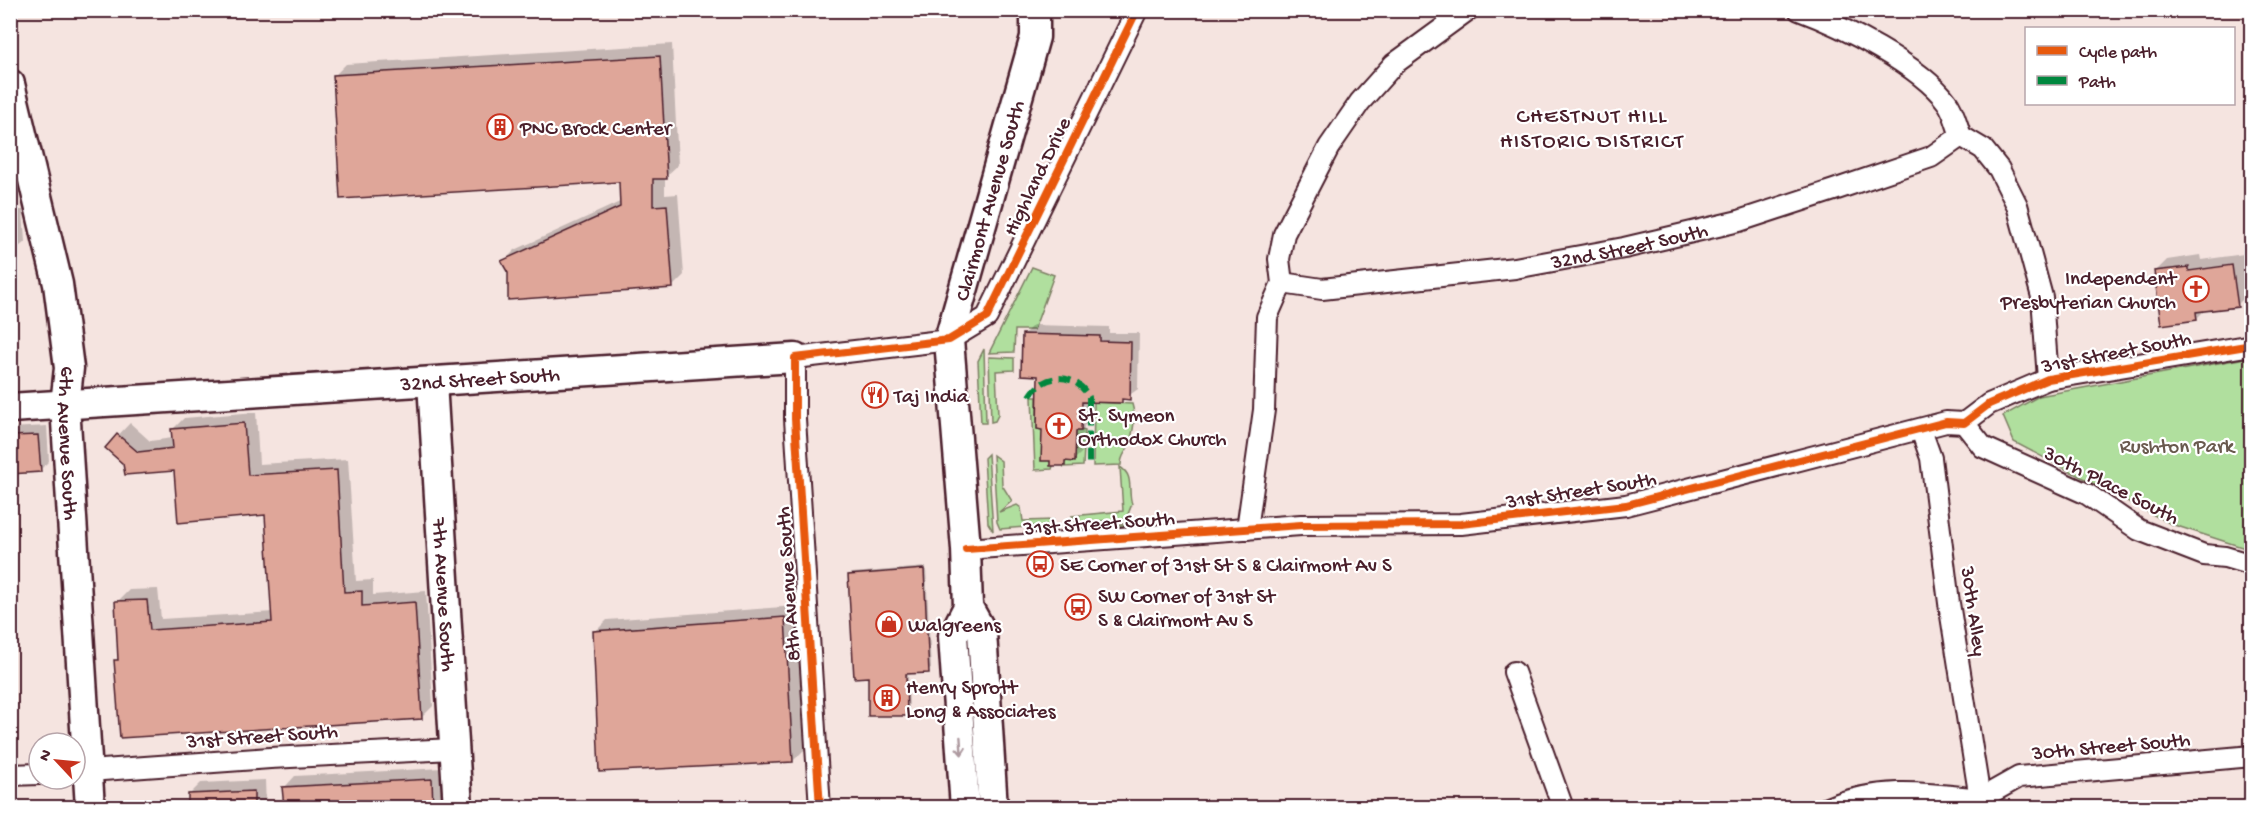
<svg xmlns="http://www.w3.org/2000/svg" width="2262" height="818" font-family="'Gochi Hand',sans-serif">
<rect width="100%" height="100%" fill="#f5e4e0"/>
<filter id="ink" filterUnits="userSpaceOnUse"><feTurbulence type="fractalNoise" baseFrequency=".0167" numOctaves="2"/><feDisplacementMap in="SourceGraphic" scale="12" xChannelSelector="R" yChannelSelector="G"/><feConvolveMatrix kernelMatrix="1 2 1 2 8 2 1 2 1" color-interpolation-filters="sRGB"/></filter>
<g filter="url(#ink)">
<g fill="#b0df9e" stroke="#7d7f64" stroke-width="1.5">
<polygon points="1032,267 1054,275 1034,330 1015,330 1014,352 989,353"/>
<polygon points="984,349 986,423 981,423 978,361"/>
<polygon points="989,357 1014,358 1014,370 996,371 998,415 995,421 991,422"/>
<polygon points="2251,357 2251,550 2171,524 2014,442 2003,416 2039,396"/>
<polygon points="1032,397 1037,397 1037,429 1042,430 1053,466 1052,469 1035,470"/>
<path d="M 1094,402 L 1132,404 C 1136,417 1133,434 1128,447 C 1125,454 1121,456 1121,465 L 1093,466 Z"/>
<polygon points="1085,430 1083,466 1064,467 1065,461 1075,461 1076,431"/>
<polygon points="988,454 993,531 988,523 984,458"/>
<polygon points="993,455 1001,461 1002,485 1012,501 999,512 1017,505 1021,508 1023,521 1053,520 1051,525 1000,529 997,522"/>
<path d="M 1120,467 C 1135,476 1127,491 1132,504 L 1126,519 L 1076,523 L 1072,516 L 1123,511 Z"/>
<polygon points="1135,523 1131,525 1072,530 1073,528"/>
</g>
<g fill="#0003">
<polygon points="672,44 678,165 665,177 665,195 678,194 684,275 672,287 509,273 503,262 515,250 622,201 620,180 334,76 346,64"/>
<polygon points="10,210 23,210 25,242 10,254"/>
<polygon points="2244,254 2249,293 2237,305 2205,310 2196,319 2155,272 2167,260 2200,255 2201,260"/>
<polygon points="1033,325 1109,327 1109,333 1139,333 1138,389 1121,401 1090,400 1090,420 1084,426 1083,451 1074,460 1069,460 1065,464 1044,428 1039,374 1024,334"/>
<polygon points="256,412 259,464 348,459 356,581 373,580 373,595 426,591 433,706 421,718 116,660 119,657 117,602 129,590 158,589 161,619 273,612 267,514 176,469 125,463 107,447 130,423 150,441 173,438 173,429 184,418"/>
<polygon points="47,426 49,461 40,470 10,472 10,428"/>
<polygon points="926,567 931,669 908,673 909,712 907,714 869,675 849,576 852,573"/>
<polygon points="797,606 805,749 793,761 595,632 607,620"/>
<polygon points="443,768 444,808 285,808 284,788 295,776"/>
<polygon points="265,780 266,808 190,808 189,795 201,783"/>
</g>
<g fill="#dfa699" stroke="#4a1f2b" stroke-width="1.5">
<polygon points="660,56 667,179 653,179 653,206 667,205 673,288 508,300 508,273 501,261 620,207 619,182 340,199 333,75"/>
<polygon points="2232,265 2238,307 2196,312 2197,320 2161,325 2154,271 2189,267 2189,271"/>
<polygon points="1022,334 1100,336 1100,341 1131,342 1130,400 1122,399 1122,403 1082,402 1081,431 1076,431 1075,462 1065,461 1065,466 1050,466 1050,461 1041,461 1042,430 1037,429 1038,376 1021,375"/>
<polygon points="244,423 248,475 337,470 344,592 362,591 362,606 415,602 422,719 120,738 114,660 118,660 115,601 147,600 150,630 272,622 265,515 178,523 174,471 125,475 123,464 105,448 117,434 138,452 173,448 171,429"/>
<polygon points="38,435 41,472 10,474 10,436"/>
<polygon points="924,569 929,673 906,674 907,716 868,716 868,677 854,678 848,575"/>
<polygon points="785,617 793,762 599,772 593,631"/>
<polygon points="432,779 433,807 284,807 282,787"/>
<polygon points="254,791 254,807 188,807 188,794"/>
</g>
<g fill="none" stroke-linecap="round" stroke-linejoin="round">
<g stroke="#4a1f2b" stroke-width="24">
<g id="street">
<path d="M 1799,10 C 1842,26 1920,65 1947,102 C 1954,111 1957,126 1961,136 L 1983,149 L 1999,169 L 2017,205 L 2042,297 L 2048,379"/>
<path id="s1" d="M 1282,283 L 1322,289 L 1515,268 L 1624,248 L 1739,221 L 1834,190 L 1931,157 L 1961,136"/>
<polyline points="1964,423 1983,447 2087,494 2139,530 2204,555 2225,557 2252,565"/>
<polyline points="1921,430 1931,458 1949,603 1980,799 1984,808"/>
<polyline points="1247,529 1264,410 1267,317 1282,283 1279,259 1284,234 1329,147 1360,102 1394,64 1468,10"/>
<polyline points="966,549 1301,525 1461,524 1626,505 1946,422 1964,423 1989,404 2048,379 2252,345"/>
<polyline points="1514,672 1563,808"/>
<polyline points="75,772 270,758 453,749"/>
<polyline points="10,775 39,774"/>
<polyline points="1980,799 2019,777 2252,756"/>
<polyline points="820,808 795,419 795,358 949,340 987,317 1137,10"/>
<path d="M 1827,808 C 1880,786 1925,793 1980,799"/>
</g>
</g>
<g stroke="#4a1f2b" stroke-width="33">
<g id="secondary">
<path id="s2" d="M 10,84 L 58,284 L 69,368 L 65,405 L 90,808"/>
<path id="s3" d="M 432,382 L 458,808"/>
<path id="s4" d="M 10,408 L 795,358"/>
<polyline points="968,607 982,632 993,808"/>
<path id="s5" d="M 965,808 L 953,636 L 968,607 L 966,549 L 949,340 L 1035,37 L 1035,10"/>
</g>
</g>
<use href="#street" stroke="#fff" stroke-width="20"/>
<use href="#secondary" stroke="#fff" stroke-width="28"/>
<path stroke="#00873e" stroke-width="6" stroke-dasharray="12 6" stroke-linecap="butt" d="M 1030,396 C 1045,372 1075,372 1089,397 L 1089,468"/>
<g stroke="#fff" stroke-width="11">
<g id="cycleway">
<polyline points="966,549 1301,525 1461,524 1626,505 1946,422 1964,423 1989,404 2048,379 2252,345"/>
<polyline points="820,808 795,419 795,358 949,340 987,317 1137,10"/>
</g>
</g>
<use href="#cycleway" stroke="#e8590c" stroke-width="8"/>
</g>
<defs><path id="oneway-shaft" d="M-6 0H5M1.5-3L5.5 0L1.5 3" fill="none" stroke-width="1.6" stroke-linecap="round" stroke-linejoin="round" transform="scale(1.5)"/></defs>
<use stroke="#ae9aa0" href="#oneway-shaft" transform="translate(961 746) rotate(86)"/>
</g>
<defs>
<g id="building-ring" transform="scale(1.35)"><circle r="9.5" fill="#fff" stroke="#c8321e" stroke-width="1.5"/><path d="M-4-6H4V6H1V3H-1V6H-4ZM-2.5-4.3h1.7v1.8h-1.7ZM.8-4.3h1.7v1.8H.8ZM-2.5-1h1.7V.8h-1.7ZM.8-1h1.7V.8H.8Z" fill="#c8321e"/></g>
<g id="church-ring" transform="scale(1.35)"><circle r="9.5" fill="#fff" stroke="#c8321e" stroke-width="1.5"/><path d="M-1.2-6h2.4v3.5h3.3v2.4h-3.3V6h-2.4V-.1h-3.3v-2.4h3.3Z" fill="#c8321e"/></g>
<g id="restaurant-ring" transform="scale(1.35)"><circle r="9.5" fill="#fff" stroke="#c8321e" stroke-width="1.5"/><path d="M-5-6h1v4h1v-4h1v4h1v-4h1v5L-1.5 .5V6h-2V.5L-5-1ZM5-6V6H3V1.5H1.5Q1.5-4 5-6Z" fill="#c8321e"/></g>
<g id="bus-ring" transform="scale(1.35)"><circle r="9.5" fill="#fff" stroke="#c8321e" stroke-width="1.5"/><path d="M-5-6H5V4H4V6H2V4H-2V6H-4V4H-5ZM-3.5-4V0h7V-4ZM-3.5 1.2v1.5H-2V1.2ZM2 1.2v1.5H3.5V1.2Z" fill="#c8321e"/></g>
<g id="shop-ring" transform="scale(1.35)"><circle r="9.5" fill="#fff" stroke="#c8321e" stroke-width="1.5"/><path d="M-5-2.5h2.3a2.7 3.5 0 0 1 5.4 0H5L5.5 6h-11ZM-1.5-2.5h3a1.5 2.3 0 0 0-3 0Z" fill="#c8321e"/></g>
</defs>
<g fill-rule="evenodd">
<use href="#building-ring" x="500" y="127"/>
<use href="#church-ring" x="2196" y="289"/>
<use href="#restaurant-ring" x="875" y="395"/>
<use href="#church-ring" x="1059" y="426"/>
<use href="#bus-ring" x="1040" y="564"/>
<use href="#bus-ring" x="1078" y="607"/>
<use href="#shop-ring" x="889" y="624"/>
<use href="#building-ring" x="887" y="698"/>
</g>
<g text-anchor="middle" stroke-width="4.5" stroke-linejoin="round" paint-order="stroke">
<g font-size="21" fill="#4a1f2b" stroke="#fff" text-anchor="start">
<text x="520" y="134">PNC Brock Center</text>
<text x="2176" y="284" text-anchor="end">Independent<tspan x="2176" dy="24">Presbyterian Church</tspan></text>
<text x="894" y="402">Taj India</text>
<text x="1078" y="421">St. Symeon<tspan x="1078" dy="24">Orthodox Church</tspan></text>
<text x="1060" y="571">SE Corner of 31st St S &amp; Clairmont Av S</text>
<text x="1098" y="602">SW Corner of 31st St<tspan x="1098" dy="24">S &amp; Clairmont Av S</tspan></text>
<text x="908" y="631">Walgreens</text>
<text x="906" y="693">Henry Sprott<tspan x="906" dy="24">Long &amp; Associates</tspan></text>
</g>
<g font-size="21" fill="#4a1f2b" stroke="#fff">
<text transform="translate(1036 176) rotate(-64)" y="7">Highland Drive</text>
<text dy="7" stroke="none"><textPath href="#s5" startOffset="618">Clairmont Avenue South</textPath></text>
<text dy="7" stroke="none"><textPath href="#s1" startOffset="351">32nd Street South</textPath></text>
<text transform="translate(2116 351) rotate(-11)" y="7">31st Street South</text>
<text dy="7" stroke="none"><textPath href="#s4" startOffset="471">32nd Street South</textPath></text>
<text dy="7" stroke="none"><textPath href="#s2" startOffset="366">6th Avenue South</textPath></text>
<text transform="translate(2112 484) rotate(27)" y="7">30th Place South</text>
<text transform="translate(1581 489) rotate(-9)" y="7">31st Street South</text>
<text transform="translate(1099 522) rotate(-4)" y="7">31st Street South</text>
<text transform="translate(787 584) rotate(-94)" y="7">8th Avenue South</text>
<text dy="7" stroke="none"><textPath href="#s3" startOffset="213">7th Avenue South</textPath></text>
<text transform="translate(1975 611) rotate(82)" y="7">30th Alley</text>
<text transform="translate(262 735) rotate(-4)" y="7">31st Street South</text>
<text transform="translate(2111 745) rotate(-5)" y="7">30th Street South</text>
</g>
<g font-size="21" fill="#69594e" stroke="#fff">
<text x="2177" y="452">Rushton Park</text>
</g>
<g font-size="22" letter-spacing="1.5" fill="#4a1f2b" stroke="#fff">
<text x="1592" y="122">CHESTNUT HILL<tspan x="1592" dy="25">HISTORIC DISTRICT</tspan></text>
</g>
</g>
<rect width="2262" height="818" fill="none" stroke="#fff" stroke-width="36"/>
<rect x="18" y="18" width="2226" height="782" fill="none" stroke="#4a1f2b" stroke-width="2" filter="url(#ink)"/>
<rect x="2025" y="27" width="210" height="78" fill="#ffffff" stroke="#b7a5aa" stroke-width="1.5"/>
<rect x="2037" y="46" width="30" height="9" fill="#e8590c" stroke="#b7a5aa" stroke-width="1.5"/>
<text x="2079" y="57" font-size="18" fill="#4a1f2b">Cycle path</text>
<rect x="2037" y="76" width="30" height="9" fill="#00873e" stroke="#b7a5aa" stroke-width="1.5"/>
<text x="2079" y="87" font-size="18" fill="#4a1f2b">Path</text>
<g transform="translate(57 761) rotate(296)"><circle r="28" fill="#ffffff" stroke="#b7a5aa" stroke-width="1.5"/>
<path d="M0-4.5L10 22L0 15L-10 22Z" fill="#c8321e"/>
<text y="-9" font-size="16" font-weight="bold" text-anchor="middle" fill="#4a1f2b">N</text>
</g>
</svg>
